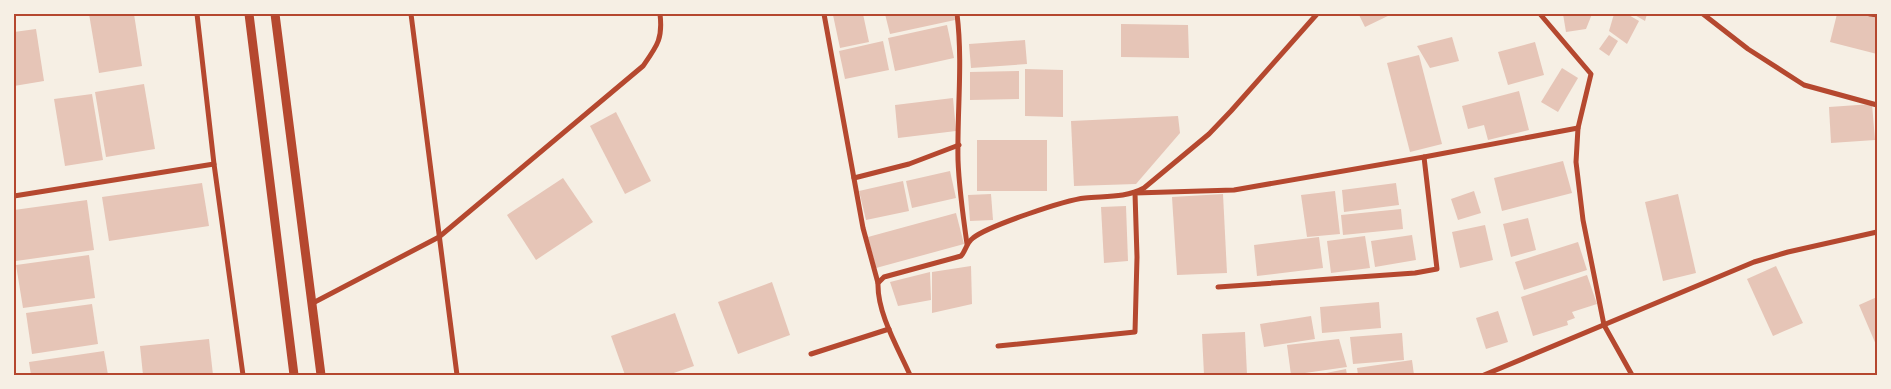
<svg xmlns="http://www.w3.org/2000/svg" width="1891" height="389" font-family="Manrope,sans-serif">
<rect width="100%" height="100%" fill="#f6efe4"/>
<g fill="#e6c5b7">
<polygon points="89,14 134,14 142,66 99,73"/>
<polygon points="838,14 863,14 869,42 840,48 833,15"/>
<polygon points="885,14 954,14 955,20 890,34"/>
<polygon points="1361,14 1392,14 1365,27 1359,15"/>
<polygon points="1489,14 1506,14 1506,15 1490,16"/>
<polygon points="1563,14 1592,14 1586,29 1566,32"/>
<polygon points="1614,14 1627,14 1639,21 1627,44 1609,31"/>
<polygon points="1633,14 1647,14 1645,21"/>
<polygon points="1837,14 1860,14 1877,18 1877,54 1830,42"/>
<polygon points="1121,24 1188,25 1189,58 1121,57"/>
<polygon points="947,25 954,58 895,71 888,38"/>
<polygon points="36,29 44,81 14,86 14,32"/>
<polygon points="1609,35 1618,41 1609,56 1599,49"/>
<polygon points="1452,37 1459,61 1430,68 1417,46"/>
<polygon points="1025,40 1027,64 971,68 969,44"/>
<polygon points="883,41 889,70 845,79 839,51"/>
<polygon points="1535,42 1544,75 1508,85 1498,52"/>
<polygon points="1419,55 1442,144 1410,152 1387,63"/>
<polygon points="1562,68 1578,78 1558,112 1541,102"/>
<polygon points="1025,69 1063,70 1063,117 1025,116"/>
<polygon points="1019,71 1019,99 970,100 970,72"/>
<polygon points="144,84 155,149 106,157 95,92"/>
<polygon points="1519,91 1529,130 1488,140 1484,125 1468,129 1462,106"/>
<polygon points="92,94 103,160 65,166 54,99"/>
<polygon points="953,98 956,131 898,138 895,105"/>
<polygon points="1872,104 1875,140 1831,143 1829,107"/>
<polygon points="616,112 651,181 625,194 590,126"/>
<polygon points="1178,116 1180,133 1136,184 1074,186 1071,121"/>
<rect x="977" y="140" width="70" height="51"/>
<polygon points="1563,161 1572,193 1502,211 1494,178"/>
<polygon points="950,171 956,198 912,208 906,181"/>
<polygon points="563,178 593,222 536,260 507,215"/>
<polygon points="903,181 909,211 866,220 859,191"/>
<polygon points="202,183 209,226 109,241 102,197"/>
<polygon points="1396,183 1399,205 1344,212 1342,190"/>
<polygon points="1335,191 1340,234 1307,237 1301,195"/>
<polygon points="1474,191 1481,213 1458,220 1451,199"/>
<polygon points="991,194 993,220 970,221 968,195"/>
<polygon points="1223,194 1227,273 1177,275 1172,197"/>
<polygon points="1678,194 1696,273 1663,281 1645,202"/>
<polygon points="87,200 94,250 16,261 14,244 14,210"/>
<polygon points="1126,206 1128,261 1104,263 1101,207"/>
<polygon points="1401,209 1403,229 1343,235 1341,215"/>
<polygon points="956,213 964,244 876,268 868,237"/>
<polygon points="1528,218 1536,250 1511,257 1503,224"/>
<polygon points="1485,225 1493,260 1460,268 1452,232"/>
<polygon points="1412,235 1416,260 1375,267 1371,241"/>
<polygon points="1365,236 1370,268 1331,273 1327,241"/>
<polygon points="1319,237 1323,268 1257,276 1254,245"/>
<polygon points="1578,242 1587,270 1524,290 1515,262"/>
<polygon points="89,255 95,298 23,308 16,265"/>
<polygon points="971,266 972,304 932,313 932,272"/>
<polygon points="1776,266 1803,323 1773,336 1747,279"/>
<polygon points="930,272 931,300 898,306 890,282"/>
<polygon points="1587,275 1597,304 1572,312 1575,318 1567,321 1568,325 1533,336 1521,297"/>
<polygon points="772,282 790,335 738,354 718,302"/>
<polygon points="1877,297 1877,347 1859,305"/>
<polygon points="1379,302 1381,328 1322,333 1320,307"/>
<polygon points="92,304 98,344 32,354 26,313"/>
<polygon points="1498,311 1508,342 1486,349 1476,318"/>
<polygon points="675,313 694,366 668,375 625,375 611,336"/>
<polygon points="1311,316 1315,339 1264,347 1260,324"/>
<polygon points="1245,332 1247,375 1204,375 1202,334"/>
<polygon points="1402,333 1404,360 1353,364 1350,337"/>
<polygon points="209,339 213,375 143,375 140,346"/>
<polygon points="1339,339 1347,367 1291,375 1287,345"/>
<polygon points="104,351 108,375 31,375 29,362"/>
<polygon points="1412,360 1414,375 1358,375 1357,368"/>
<polygon points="1346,369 1347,375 1321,375 1321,374"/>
</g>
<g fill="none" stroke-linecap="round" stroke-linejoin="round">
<g stroke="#b5482f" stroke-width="5">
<polyline points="197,14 214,164 243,375"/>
<polyline points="411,14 457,375"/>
<polyline points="824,14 863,228 878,283"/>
<path d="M 957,14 C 963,62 957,111 958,160 C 959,188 963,216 967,244"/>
<polyline points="1540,14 1591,74 1578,128 1576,162 1583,220 1604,325 1632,375"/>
<polyline points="1703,14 1748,49 1804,85 1877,105"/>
<polyline points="1870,14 1877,15"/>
<polyline points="854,178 909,164 959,145"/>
<polyline points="14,196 214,164"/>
<polyline points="1218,287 1415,273 1437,269 1424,157"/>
<path d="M 311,304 L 439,237 L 643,66 C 657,46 663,39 660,14"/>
<polyline points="998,346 1135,332 1137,257 1135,193 1234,190 1424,157 1578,128"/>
<polyline points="811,354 889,329"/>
<path d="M 910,375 C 898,348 877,313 878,283 L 884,277 L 961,256 C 966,251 966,243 973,238 C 988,226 1065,200 1085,198 C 1105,196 1126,198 1144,188 L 1209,134 L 1231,111 L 1317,14"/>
<polyline points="1484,375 1754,262 1788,252 1877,232"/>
</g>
<g stroke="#b5482f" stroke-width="9">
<polyline points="249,14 294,375"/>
<polyline points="275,14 321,375"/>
</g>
</g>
<rect width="1891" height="389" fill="none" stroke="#f6efe4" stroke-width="30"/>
<rect x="15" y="15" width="1861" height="359" fill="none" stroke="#b5482f" stroke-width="2"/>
</svg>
